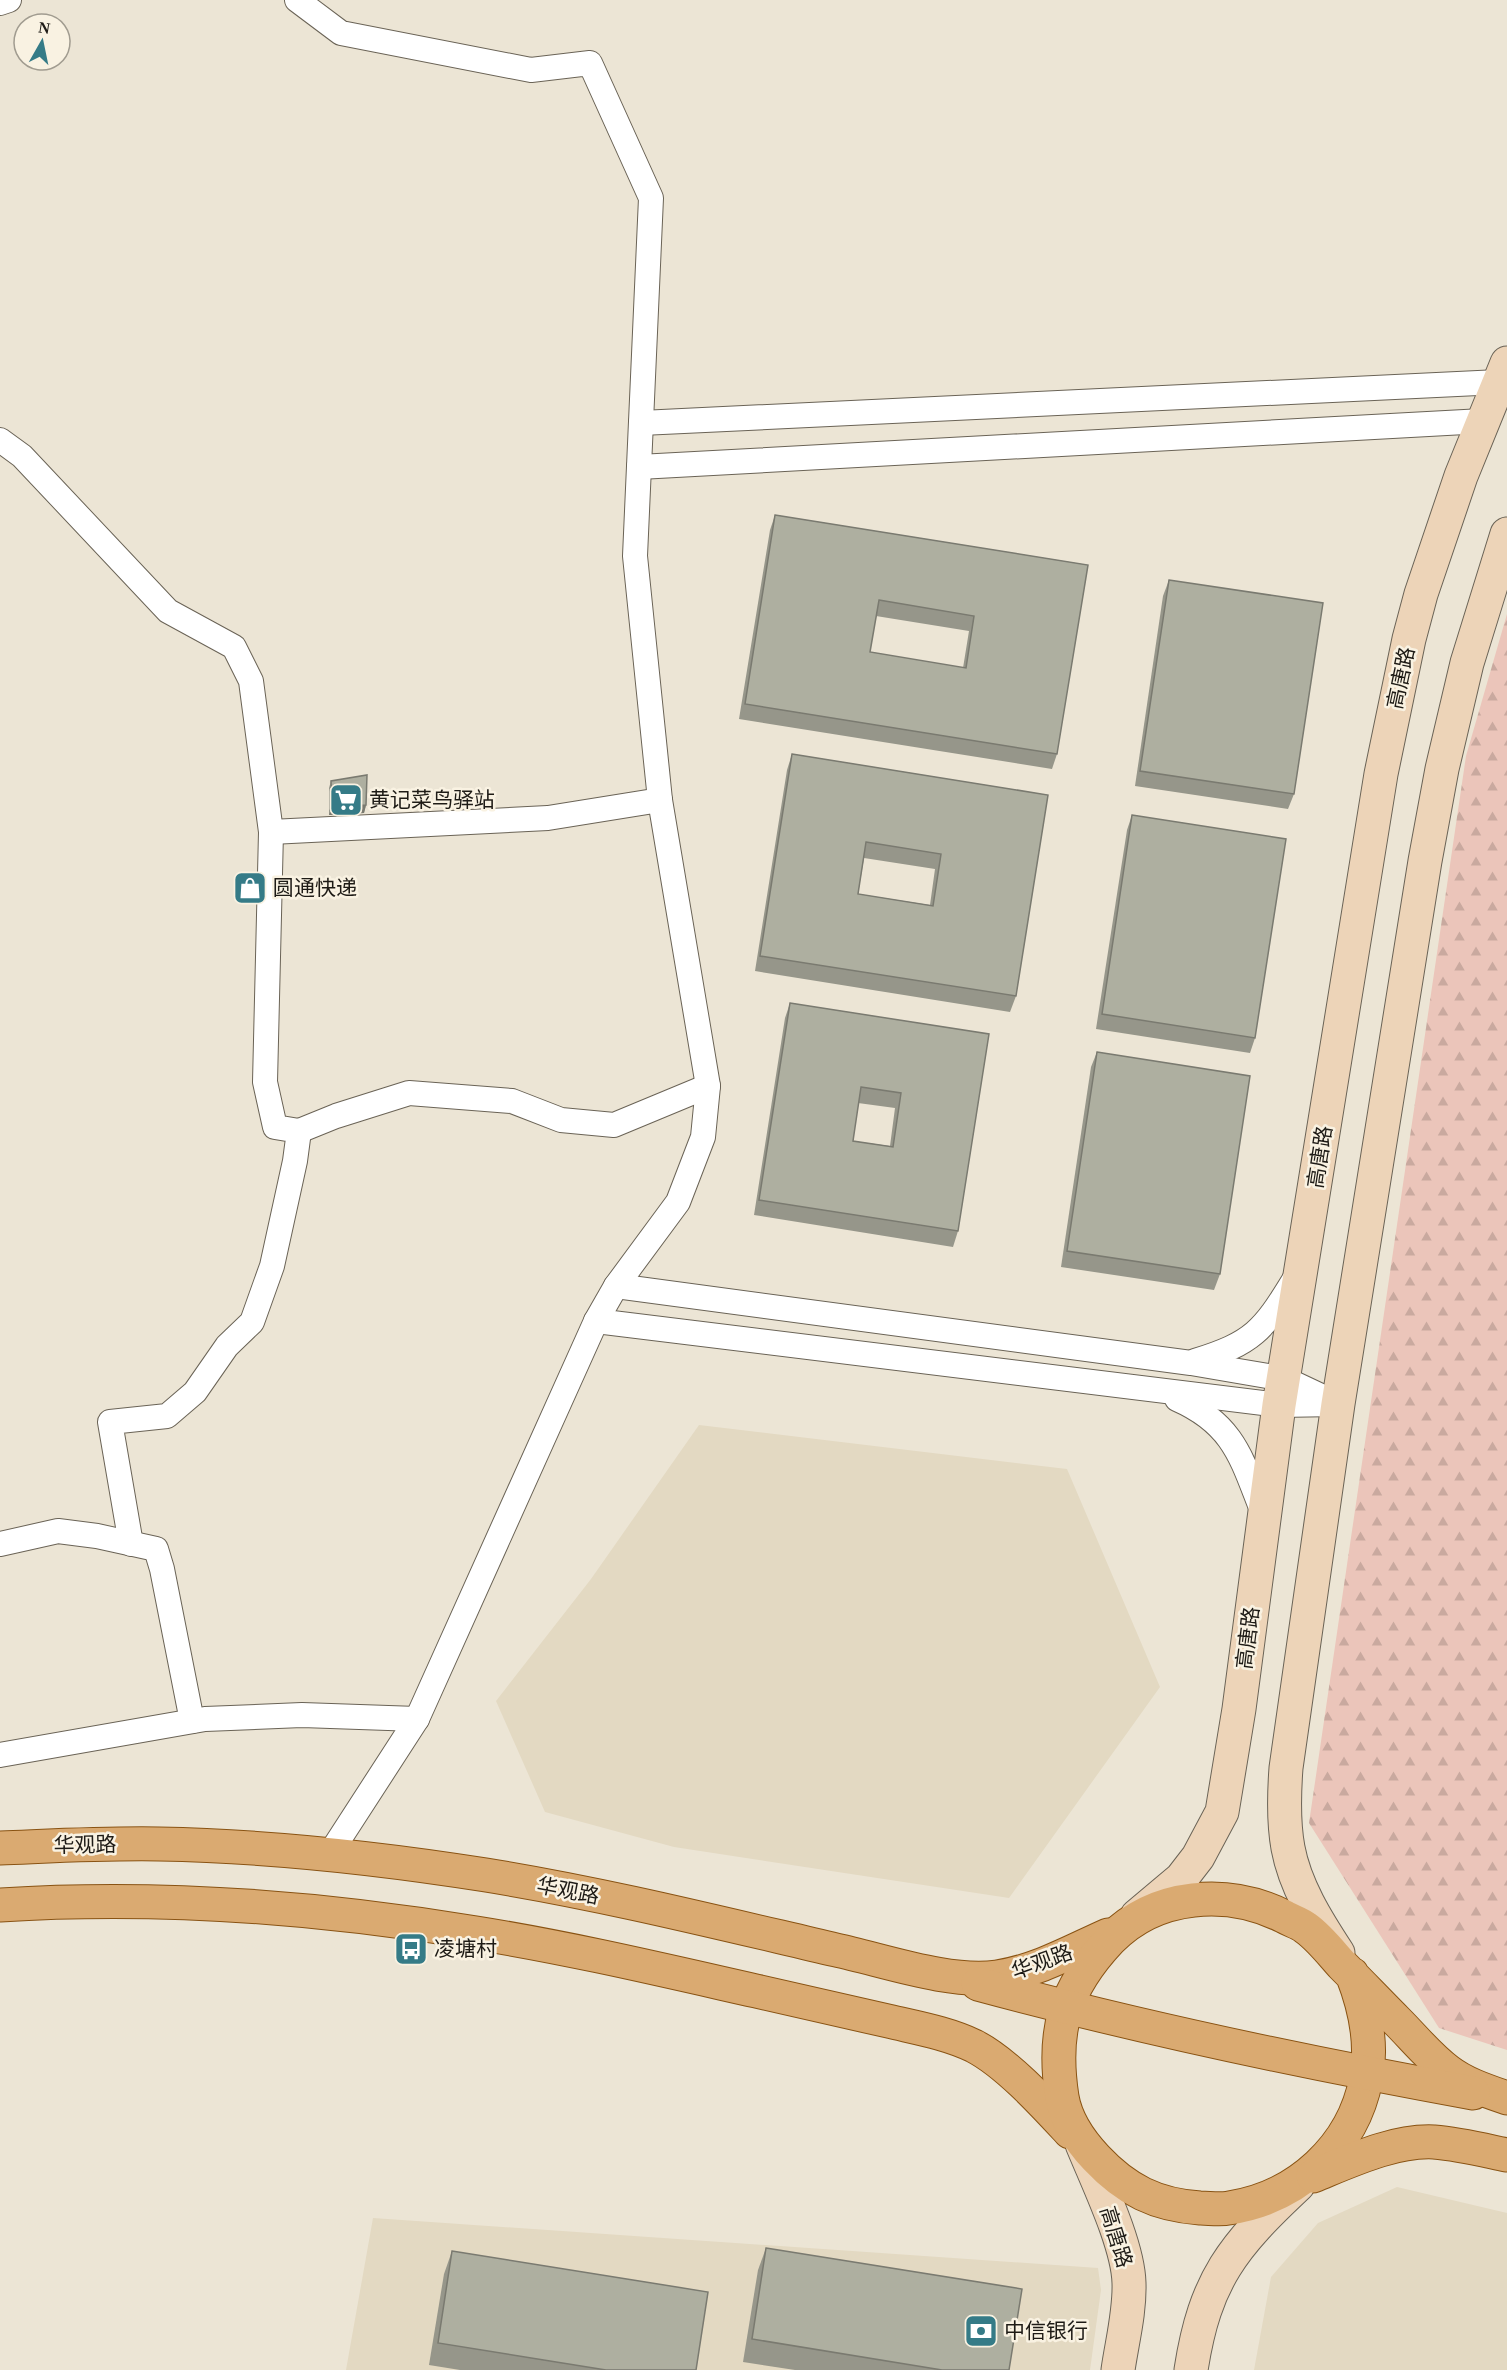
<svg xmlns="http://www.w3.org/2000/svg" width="1507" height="2370" font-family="'Times New Roman','Noto Sans SC',serif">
<defs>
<pattern id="forest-firs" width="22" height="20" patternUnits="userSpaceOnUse" patternTransform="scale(1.5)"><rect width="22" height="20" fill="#ebc5ba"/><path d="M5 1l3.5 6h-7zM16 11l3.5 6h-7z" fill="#c9a99f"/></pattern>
</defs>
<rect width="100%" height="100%" fill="#ece5d5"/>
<g fill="#e3d9c2">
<polygon points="699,1425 1067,1469 1160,1687 1009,1898 674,1847 545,1812 496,1701 591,1579"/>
<polygon points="1397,2187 1507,2213 1507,2370 1254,2370 1271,2277 1318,2223"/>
<polygon points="373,2218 1098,2268 1101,2290 1090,2370 346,2370"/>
</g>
<polygon fill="url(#forest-firs)" points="1507,614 1507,2050 1439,2028 1309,1823 1466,756"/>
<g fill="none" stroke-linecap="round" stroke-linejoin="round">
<g stroke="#6a6356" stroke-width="26">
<g id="street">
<polyline points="297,0 341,33 531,70 590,63 651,198 635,556 660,800 708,1086 703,1137 678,1202 616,1286 596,1321 417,1719 329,1855"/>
<polyline points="0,3 9,0"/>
<polyline points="641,423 1499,382"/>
<polyline points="0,440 22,456 168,611 234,647 251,681 271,832 265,1082 275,1127 299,1131 295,1161 272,1266 252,1322 227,1346 195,1392 167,1416 110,1422 131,1544"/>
<polyline points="639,467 1483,421"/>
<polyline points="271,832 548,818 660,800"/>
<polyline points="299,1131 336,1116 409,1093 512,1101 561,1120 614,1125 708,1086"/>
<polyline points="596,1321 1279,1405 1338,1404 1285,1379 1191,1363 616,1286"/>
<path d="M 1195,1361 C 1253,1343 1263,1331 1294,1280"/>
<path d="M 1177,1399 C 1236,1425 1242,1461 1264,1515"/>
<polyline points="0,1544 58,1531 97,1536 156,1549 162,1569 192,1721"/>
<polyline points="0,1755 205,1719 302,1715 417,1719"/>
</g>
</g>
<g stroke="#6a6356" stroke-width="35">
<g id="secondary">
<polyline points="1137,1916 1181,1879 1198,1857 1222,1812 1239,1709 1279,1405 1381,774 1409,639 1421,594 1461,476 1507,363"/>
<path d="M 1338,1953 C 1317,1921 1295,1886 1288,1848 C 1283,1821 1284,1795 1286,1768 L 1338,1404 L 1425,861 L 1442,769 L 1467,663 L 1507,534"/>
<path d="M 1082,2144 C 1097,2181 1128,2244 1129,2283 C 1130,2312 1122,2342 1118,2370"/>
<path d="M 1191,2370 C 1205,2279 1233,2246 1298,2185"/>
</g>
</g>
<g stroke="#895313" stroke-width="35">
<g id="primary">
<path d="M 0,1848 C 53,1846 106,1843 159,1844 C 268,1846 378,1858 486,1875 C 604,1894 720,1923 836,1950 C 883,1960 950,1984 997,1977 C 1037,1971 1072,1951 1108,1935"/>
<path d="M 0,1905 C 158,1895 319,1907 476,1933 C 570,1948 663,1970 756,1991 C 800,2001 844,2011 888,2021 C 917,2028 947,2033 974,2046 C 1007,2063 1045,2105 1070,2132"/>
<path d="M 1352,1974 C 1365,2007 1373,2043 1366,2079 C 1353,2147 1297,2198 1229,2208 C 1220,2210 1209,2208 1200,2208 C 1156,2205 1126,2190 1096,2158 C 1080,2141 1066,2121 1062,2097 C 1052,2031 1064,1989 1110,1940 C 1156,1893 1228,1888 1285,1917 C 1292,1921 1300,1923 1306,1928 C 1320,1938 1332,1954 1343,1966 C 1361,1984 1379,2003 1397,2021 C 1414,2038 1429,2057 1448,2071 C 1465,2084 1487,2091 1507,2098"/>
<path d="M 978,1984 C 1141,2028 1307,2063 1473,2093"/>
<path d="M 1313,2176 C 1350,2161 1394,2140 1434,2142 C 1459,2144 1483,2150 1507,2155"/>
</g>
</g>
<use href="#street" stroke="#fff" stroke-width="24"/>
<use href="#secondary" stroke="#edd4b8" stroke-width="33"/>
<use href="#primary" stroke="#daaa71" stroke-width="33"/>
</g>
<g fill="#96968a" fill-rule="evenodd">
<path d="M 775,515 L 1088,565 L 1057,754 L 1052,769 L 739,719 L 770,530 ZM 876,616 L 969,631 L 963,668 L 870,652 Z"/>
<polygon points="1169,580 1294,794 1288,809 1135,786 1163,596"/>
<path d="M 792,754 L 1048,795 L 1016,996 L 1010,1012 L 755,971 L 787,770 ZM 864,858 L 935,869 L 930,905 L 858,894 Z"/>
<polygon points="331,781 366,805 364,813 329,815 329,788"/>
<polygon points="1132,815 1255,1038 1250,1053 1096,1029 1127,830"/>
<path d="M 790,1003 L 989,1034 L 958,1231 L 953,1247 L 754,1215 L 785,1018 ZM 858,1103 L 895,1108 L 890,1146 L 853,1141 Z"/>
<polygon points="1097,1052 1220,1274 1214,1290 1061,1267 1091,1067"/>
<polygon points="766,2248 1009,2370 795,2370 743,2362 758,2270"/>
<polygon points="452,2251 696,2370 460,2370 429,2365 444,2274"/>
</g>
<polygon fill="#7a7a70" points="366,805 364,813 329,815 332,807"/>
<g fill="#aeafa0" stroke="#7a7a70" stroke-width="1.5" fill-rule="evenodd">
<path d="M 775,515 L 1088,565 L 1057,754 L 745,704 ZM 879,600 L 974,616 L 966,668 L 870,652 Z"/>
<polygon points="1169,580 1323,603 1294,794 1140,771"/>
<path d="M 792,754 L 1048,795 L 1016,996 L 760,956 ZM 866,842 L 941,854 L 933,906 L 858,894 Z"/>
<polygon points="367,775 366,805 332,807 331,781"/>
<polygon points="1132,815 1286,839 1255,1038 1102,1014"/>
<path d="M 790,1003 L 989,1034 L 958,1231 L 759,1200 ZM 861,1087 L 901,1093 L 893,1147 L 853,1141 Z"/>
<polygon points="1097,1052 1250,1076 1220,1274 1067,1251"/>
<polygon points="766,2248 1022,2289 1009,2370 942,2370 752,2339"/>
<polygon points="452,2251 708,2292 696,2370 606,2370 438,2343"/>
</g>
<defs>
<g id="supermarket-square" transform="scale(1.725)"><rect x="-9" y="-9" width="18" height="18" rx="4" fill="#357b87" stroke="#f9f2e2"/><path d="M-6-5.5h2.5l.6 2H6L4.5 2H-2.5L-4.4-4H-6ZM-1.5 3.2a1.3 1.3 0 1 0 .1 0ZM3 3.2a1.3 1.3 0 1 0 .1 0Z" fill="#fff"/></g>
<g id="shop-square" transform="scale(1.725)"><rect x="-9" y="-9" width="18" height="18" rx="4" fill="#357b87" stroke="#f9f2e2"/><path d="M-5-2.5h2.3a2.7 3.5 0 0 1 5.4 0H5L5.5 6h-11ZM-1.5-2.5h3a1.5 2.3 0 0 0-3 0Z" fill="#fff"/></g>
<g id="bus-square" transform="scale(1.725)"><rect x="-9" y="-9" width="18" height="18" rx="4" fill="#357b87" stroke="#f9f2e2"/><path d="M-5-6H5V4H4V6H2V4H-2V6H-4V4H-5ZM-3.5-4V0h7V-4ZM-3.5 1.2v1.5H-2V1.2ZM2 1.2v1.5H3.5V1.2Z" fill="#fff"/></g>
<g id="bank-square" transform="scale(1.725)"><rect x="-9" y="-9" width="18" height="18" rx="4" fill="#357b87" stroke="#f9f2e2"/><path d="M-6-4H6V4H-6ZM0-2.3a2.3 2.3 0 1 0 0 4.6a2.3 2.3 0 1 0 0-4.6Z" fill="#fff"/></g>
</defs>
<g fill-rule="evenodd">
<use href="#supermarket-square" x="346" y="800"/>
<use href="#shop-square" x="250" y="888"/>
<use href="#bus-square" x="411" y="1949"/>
<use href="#bank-square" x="981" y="2331"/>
</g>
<g text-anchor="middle" stroke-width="5" stroke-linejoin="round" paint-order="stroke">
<g font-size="21" fill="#1e1b16" stroke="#f9f2e2">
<text transform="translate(1401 678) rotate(-78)" y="7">高唐路</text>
<text transform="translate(1320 1157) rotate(-81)" y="7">高唐路</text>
<text transform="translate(1248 1638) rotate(-83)" y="7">高唐路</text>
<text transform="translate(85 1845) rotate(-1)" y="7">华观路</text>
<text transform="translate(568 1891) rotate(11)" y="7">华观路</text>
<text transform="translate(1042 1962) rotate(-20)" y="7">华观路</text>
<text transform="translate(1116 2237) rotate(73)" y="7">高唐路</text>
</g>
<g font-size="21" fill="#1e1b16" stroke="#f9f2e2" text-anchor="start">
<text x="369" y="807">黄记菜鸟驿站</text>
<text x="273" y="895">圆通快递</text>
<text x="434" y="1956">凌塘村</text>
<text x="1004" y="2338">中信银行</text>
</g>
</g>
<g transform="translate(42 42) rotate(9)"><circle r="28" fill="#f9f2e2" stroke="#a19c90" stroke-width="1.5"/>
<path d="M0-4.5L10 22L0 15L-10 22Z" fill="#357b87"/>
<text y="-9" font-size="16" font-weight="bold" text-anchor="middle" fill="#1e1b16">N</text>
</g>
</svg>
